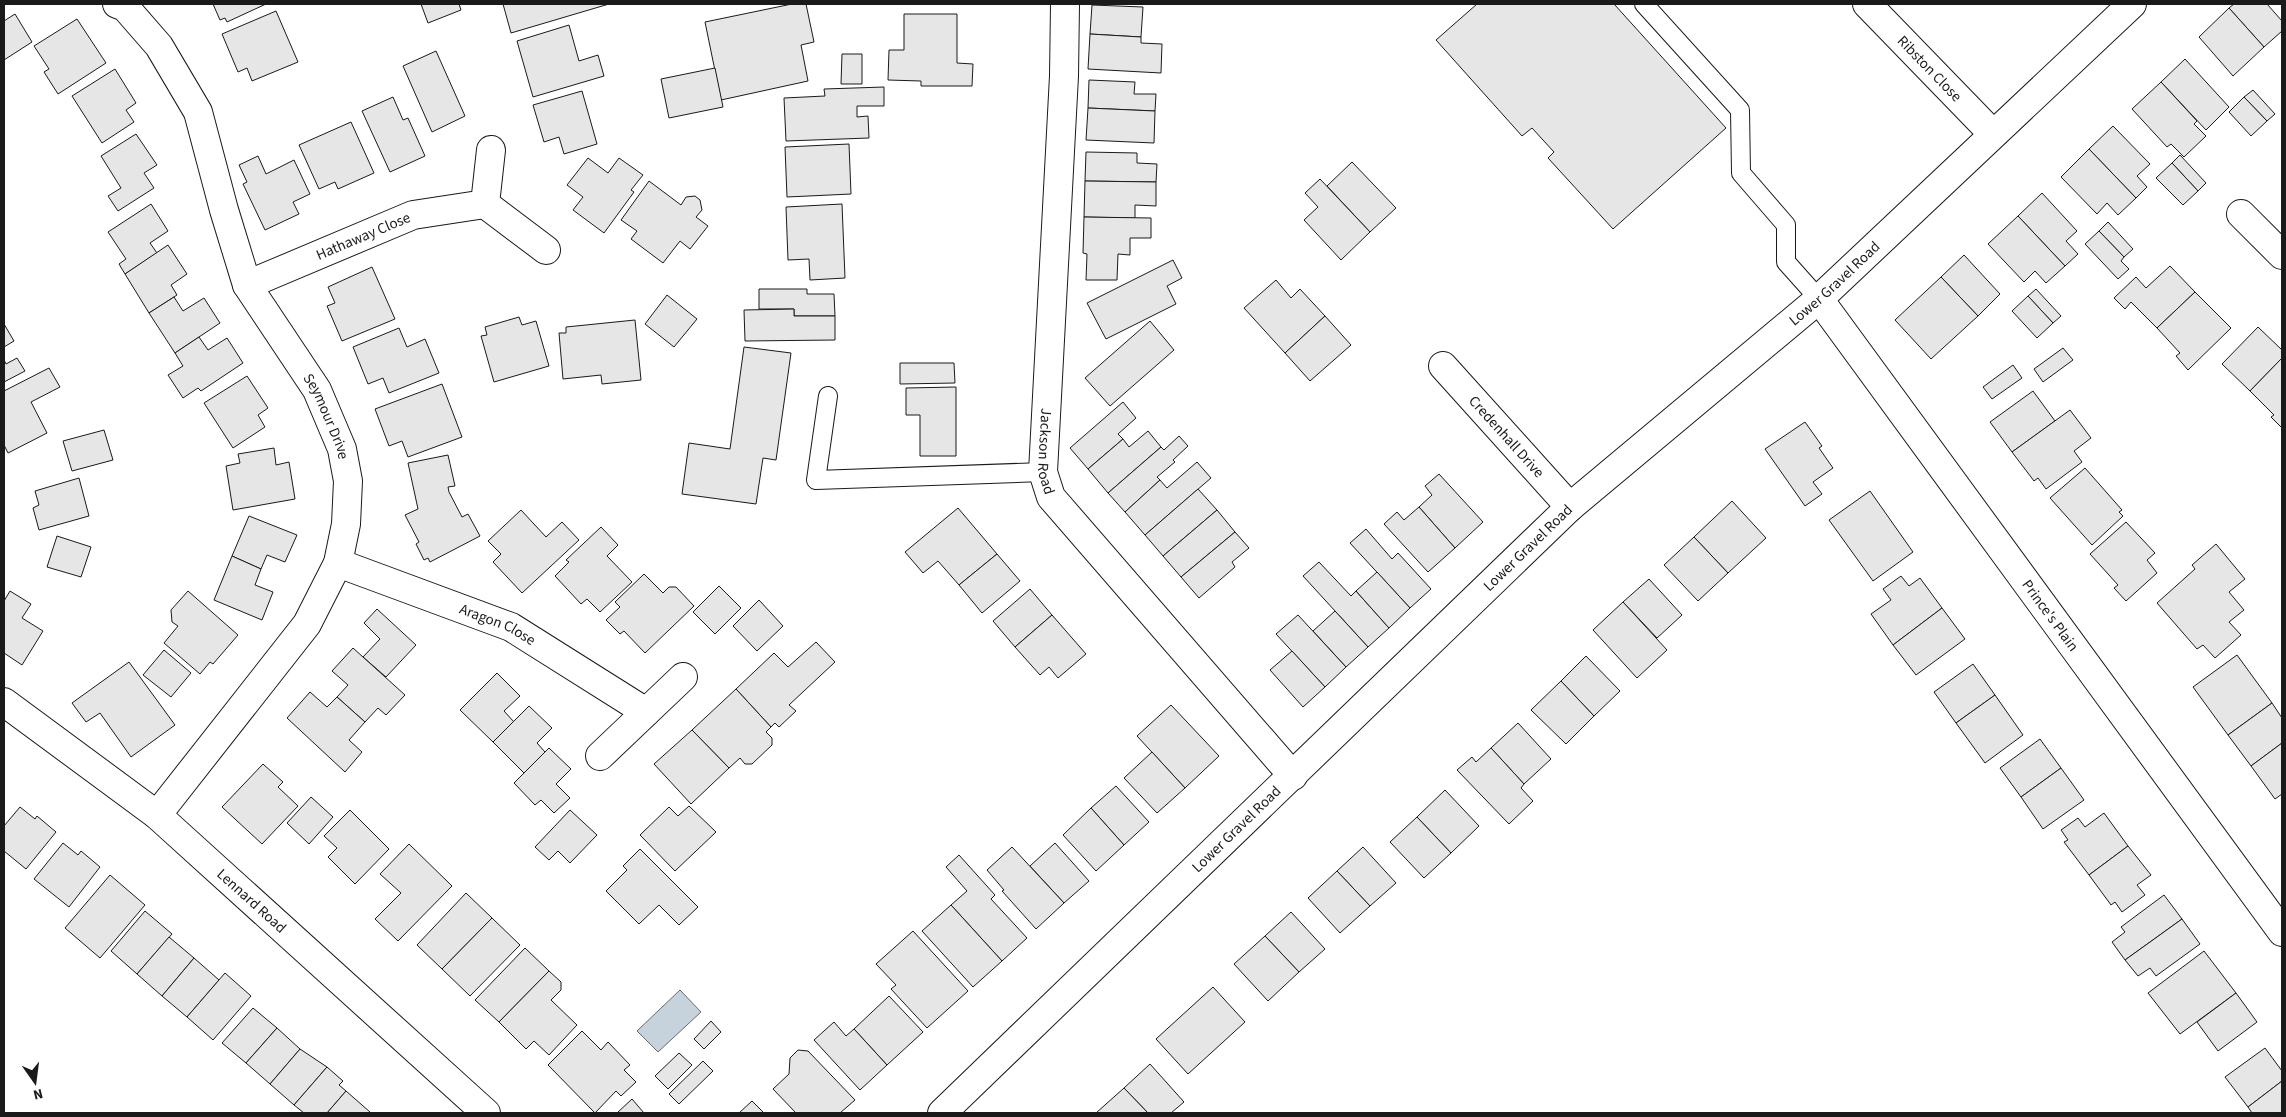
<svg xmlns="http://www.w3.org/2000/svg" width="2286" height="1117" font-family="'Source Sans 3',sans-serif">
<rect width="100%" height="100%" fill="#fff"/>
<polygon fill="#c6d2dc" stroke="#6a6a6a" points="680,990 701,1012 658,1052 637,1031"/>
<g fill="#e6e6e6" stroke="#1a1a1a">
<polygon points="213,4 266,4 227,22 225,18 220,20"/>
<polygon points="421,4 459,4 461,10 428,23"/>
<polygon points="503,4 609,4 511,33"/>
<polygon points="792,4 806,4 814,42 801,45 808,81 721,100 705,22"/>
<polygon points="1477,4 1614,4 1726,128 1613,229 1548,158 1554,152 1532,128 1522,136 1436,40"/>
<polygon points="2234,4 2267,4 2282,21 2282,31 2264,47 2229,8"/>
<polygon points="1092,5 1143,7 1141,37 1090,34"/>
<polygon points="2229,8 2264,47 2233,76 2199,37"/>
<polygon points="276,11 298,62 252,81 247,68 238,72 222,34"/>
<polygon points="15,14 32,42 4,60 4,21"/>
<polygon points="904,14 957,14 957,63 973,64 972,86 921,86 921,81 888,80 889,50 904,50"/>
<polygon points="77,19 106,63 58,94 44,72 49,69 34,46"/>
<polygon points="569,25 579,61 598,55 604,76 533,97 517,41"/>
<polygon points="1090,34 1141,37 1141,43 1162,44 1161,73 1088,69"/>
<polygon points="436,51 465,116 432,132 403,66"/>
<polygon points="842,54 862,54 862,84 841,84"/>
<polygon points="2185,59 2229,107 2206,130 2161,82"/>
<polygon points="715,68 723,107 669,118 661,79"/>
<polygon points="115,69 136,103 126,110 134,122 102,143 72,96"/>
<polygon points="1089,80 1135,82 1134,94 1156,94 1155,111 1088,108"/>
<polygon points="2161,82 2197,121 2194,124 2206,136 2184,157 2171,144 2167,147 2132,109"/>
<polygon points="884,87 884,106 857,106 857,117 868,116 869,138 786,141 784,98 825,96 824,89"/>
<polygon points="2253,90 2275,114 2267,121 2244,97"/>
<polygon points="582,91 597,144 564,154 559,137 544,142 533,105"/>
<polygon points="393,97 403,120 408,118 425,156 390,172 362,111"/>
<polygon points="2244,97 2267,121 2251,136 2229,112"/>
<polygon points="1088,108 1155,111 1154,143 1086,140"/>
<polygon points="351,122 374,173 338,189 335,182 319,189 299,145"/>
<polygon points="2113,126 2150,164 2137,176 2147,187 2136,198 2089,149"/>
<polygon points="136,134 157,165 144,173 154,188 118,211 108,196 121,188 101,156"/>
<polygon points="849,144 851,194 787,197 785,147"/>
<polygon points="2089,149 2136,198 2118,215 2107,203 2097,214 2061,177"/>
<polygon points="1086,152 1137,153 1137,163 1157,164 1156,182 1085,181"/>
<polygon points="2180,155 2206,183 2198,191 2172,163"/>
<polygon points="258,156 266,174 294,160 310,194 293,202 299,214 265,230 243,184 247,182 239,165"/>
<polygon points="588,158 608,173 619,158 643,175 631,190 634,192 604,233 573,210 583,197 567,185"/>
<polygon points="1352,162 1396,208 1370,232 1327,186"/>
<polygon points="2172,163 2198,191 2183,205 2156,178"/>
<polygon points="1320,179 1370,232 1341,260 1304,220 1318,207 1305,193"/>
<polygon points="649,181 681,205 686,197 695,196 700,200 702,210 696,217 708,226 690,249 680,241 663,263 631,239 637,231 621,220"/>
<polygon points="1085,181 1156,182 1156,206 1135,205 1135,218 1084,217"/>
<polygon points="2042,193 2077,231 2066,241 2078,254 2065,266 2018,216"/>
<polygon points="151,204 168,231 150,243 157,253 125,274 119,264 126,259 108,232"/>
<polygon points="842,204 845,278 810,280 809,259 788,260 786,207"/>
<polygon points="2018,216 2065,266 2046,283 2035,271 2024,282 1988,244"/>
<polygon points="1084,217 1151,218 1151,238 1130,238 1130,255 1118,254 1117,280 1086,280 1087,254 1083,253"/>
<polygon points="2108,222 2133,249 2124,257 2099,231"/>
<polygon points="2099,231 2124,257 2121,261 2129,269 2118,279 2085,244"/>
<polygon points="168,245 187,274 171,285 177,295 149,313 125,274"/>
<polygon points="1964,255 2000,294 1978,316 1941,277"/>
<polygon points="1173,260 1182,278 1167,286 1176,304 1106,339 1087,303"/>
<polygon points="2170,266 2195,292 2157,328 2131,302 2125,309 2114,298 2136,277 2146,288"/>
<polygon points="372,267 395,319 342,341 327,306 335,303 328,287"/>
<polygon points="1941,277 1978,316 1931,359 1895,320"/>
<polygon points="1276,280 1291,298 1300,289 1325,316 1285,353 1244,308"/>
<polygon points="759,289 807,289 807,294 834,294 835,316 794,316 794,309 759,309"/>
<polygon points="2036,289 2061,316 2053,323 2028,296"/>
<polygon points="2195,292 2231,328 2188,370 2176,356 2180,353 2157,328"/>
<polygon points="667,295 697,319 674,347 645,324"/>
<polygon points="2028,296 2053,323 2037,338 2012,311"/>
<polygon points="174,297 183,311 204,298 220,323 175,353 149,313"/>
<polygon points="794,309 794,316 835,316 835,340 745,341 744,310"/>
<polygon points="1325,316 1351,345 1310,381 1285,353"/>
<polygon points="519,317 522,325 536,321 549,366 494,382 481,336 487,335 485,327"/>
<polygon points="635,320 641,380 602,384 601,375 563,379 559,333 566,333 566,327"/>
<polygon points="1150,321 1174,350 1110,406 1085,378"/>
<polygon points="4,324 14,341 4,347"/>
<polygon points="2258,327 2282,350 2282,358 2250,391 2222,364"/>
<polygon points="399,328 407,347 425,339 439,373 389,393 383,378 368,384 353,347"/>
<polygon points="199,337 208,350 227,338 243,363 201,391 198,388 183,398 168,375 183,366 175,353"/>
<polygon points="744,347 791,353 776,460 763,458 756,504 682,494 689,443 730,449"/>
<polygon points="2063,348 2073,360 2043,382 2034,369"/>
<polygon points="17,358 25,371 4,382 4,360 6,364"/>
<polygon points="2282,358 2282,428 2271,417 2274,415 2250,391"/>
<polygon points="900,363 954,363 955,383 900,384"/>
<polygon points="2013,365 2022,378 1992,399 1983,387"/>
<polygon points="49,368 60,387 31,402 47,433 8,453 4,445 4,391"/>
<polygon points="247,376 268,408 258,415 265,427 233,448 204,403"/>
<polygon points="442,384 462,437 408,457 402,441 389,446 375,409"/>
<polygon points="956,387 956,456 920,456 920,415 906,415 906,388"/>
<polygon points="2033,391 2055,421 2012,452 1990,422"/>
<polygon points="1123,402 1136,418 1118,434 1123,439 1088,469 1070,448"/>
<polygon points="2070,410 2091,438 2074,451 2082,462 2046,489 2038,478 2034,481 2012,452"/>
<polygon points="1805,422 1822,446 1819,448 1833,468 1813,482 1822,494 1805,506 1765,449"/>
<polygon points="104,430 113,460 72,471 63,441"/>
<polygon points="1148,431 1161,447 1108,493 1088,469 1123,439 1129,447"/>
<polygon points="1179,436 1188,446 1173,460 1175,462 1157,477 1160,480 1125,512 1108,493 1161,447 1164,450"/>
<polygon points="274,448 276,465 289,462 295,499 233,510 226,466 240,463 238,454"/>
<polygon points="448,455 455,486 448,487 449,492 462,517 468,514 480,536 430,562 428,558 424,560 416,544 419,542 405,515 418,509 408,463"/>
<polygon points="1197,462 1211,478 1145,535 1125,512 1160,480 1167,488"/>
<polygon points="2085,468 2122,510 2119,512 2123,516 2092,545 2050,498"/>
<polygon points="1439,474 1483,522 1455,548 1419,507 1432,495 1425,486"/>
<polygon points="79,478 89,516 39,530 33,508 39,505 35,491"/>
<polygon points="1198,489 1217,510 1163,556 1145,535"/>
<polygon points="1870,491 1913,552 1873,581 1829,520"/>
<polygon points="1732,501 1766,538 1728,573 1694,537"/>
<polygon points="1419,507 1455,548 1428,572 1384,524 1397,512 1404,520"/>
<polygon points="958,508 997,554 959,585 938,561 923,573 905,552"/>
<polygon points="521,510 546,537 562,522 579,540 522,593 493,562 501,554 488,541"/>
<polygon points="1217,510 1235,532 1181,577 1163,556"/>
<polygon points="249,516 297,535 285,562 267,555 261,569 232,556"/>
<polygon points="2126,522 2155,553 2147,560 2157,573 2126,601 2114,588 2118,585 2090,554"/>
<polygon points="601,527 618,545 607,556 632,582 600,612 587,599 581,604 555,576 569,562 566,560"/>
<polygon points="1366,529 1392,559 1398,553 1431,589 1410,608 1350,543"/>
<polygon points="1235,532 1249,548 1232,562 1235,567 1199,598 1181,577"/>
<polygon points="57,536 91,547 81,577 47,567"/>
<polygon points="1694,537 1728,573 1698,601 1664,565"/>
<polygon points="2216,544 2245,579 2229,592 2244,610 2229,622 2241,635 2215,658 2203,645 2197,649 2157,603 2195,569 2192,565"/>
<polygon points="997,554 1020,581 982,613 959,585"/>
<polygon points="232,556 261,569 255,585 273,592 262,620 214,600"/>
<polygon points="1319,562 1351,596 1356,591 1389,628 1368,647 1303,576"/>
<polygon points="1377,572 1410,608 1389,628 1356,591"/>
<polygon points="644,574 663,593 669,587 676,587 694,606 645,653 624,631 620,634 606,620 620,607 615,602"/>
<polygon points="1901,576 1909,586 1920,578 1942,608 1893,645 1871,614 1891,600 1883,589"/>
<polygon points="1649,579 1682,615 1657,638 1623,602"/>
<polygon points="719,586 741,608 715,634 693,612"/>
<polygon points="1030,589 1052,615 1015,647 993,621"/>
<polygon points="10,591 31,604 22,618 43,631 22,665 4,653 4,601"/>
<polygon points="188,591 238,635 213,664 210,662 200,674 164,643 178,626 172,622 171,610"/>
<polygon points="759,600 783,626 757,651 733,626"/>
<polygon points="1623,602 1667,650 1637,678 1593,630"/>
<polygon points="1942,608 1965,639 1916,675 1893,645"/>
<polygon points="377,609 416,645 386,677 363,657 380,639 364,623"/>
<polygon points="1335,611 1368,647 1346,667 1313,631"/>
<polygon points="1052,615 1086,654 1058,678 1049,667 1040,675 1015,647"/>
<polygon points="1298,615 1346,667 1325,687 1276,634"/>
<polygon points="816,642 835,662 789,705 796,711 779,727 775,723 771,727 736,689 774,653 788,667"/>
<polygon points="353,648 405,695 386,715 378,708 365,722 337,697 348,685 332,671"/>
<polygon points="164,650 191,673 171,697 143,675"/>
<polygon points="1292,651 1325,687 1303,707 1270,670"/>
<polygon points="2237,655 2272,703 2228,735 2193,687"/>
<polygon points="1586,656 1620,691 1594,716 1561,681"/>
<polygon points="129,662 175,725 131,757 100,713 86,722 72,703"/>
<polygon points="1973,664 1995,695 1956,723 1934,692"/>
<polygon points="497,673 520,696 504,711 514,722 493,742 460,710"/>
<polygon points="1561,681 1594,716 1566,744 1531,710"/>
<polygon points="736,689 771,727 766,732 772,738 772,745 752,764 745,764 740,758 729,768 692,730"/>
<polygon points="310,692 327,707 337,697 365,722 349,740 362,752 345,772 287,718"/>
<polygon points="1995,695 2023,735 1985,763 1956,723"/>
<polygon points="2272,703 2282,718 2282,743 2251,766 2228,735"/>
<polygon points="1171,705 1219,756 1185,788 1137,736"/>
<polygon points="529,706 552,728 537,743 545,752 524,773 493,742"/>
<polygon points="1518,723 1551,759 1524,784 1491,748"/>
<polygon points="692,730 729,768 691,804 654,764"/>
<polygon points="2040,739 2061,768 2021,797 2000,768"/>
<polygon points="2282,743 2282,794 2275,799 2251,766"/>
<polygon points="549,748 571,769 556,784 570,798 554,813 541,800 535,805 514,783"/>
<polygon points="1491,748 1524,784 1521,788 1533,801 1509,824 1457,770 1472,757 1476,762"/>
<polygon points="1152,752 1185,788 1157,813 1124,778"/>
<polygon points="263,764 283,782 278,787 298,806 262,844 222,807"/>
<polygon points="2061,768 2084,800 2043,829 2021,797"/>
<polygon points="1116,786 1149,822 1124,845 1091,808"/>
<polygon points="1445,790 1479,826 1451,853 1417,817"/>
<polygon points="311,797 333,817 309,844 287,823"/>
<polygon points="689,806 716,832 675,871 640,835 669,807 678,816"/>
<polygon points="20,807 35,819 37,816 56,832 26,869 4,851 4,826"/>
<polygon points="1091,808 1124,845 1096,871 1063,835"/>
<polygon points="350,810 389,849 355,884 328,857 337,848 324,836"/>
<polygon points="570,810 597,835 570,863 558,851 549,860 535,847"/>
<polygon points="2104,813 2128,846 2089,875 2064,842 2068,840 2061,830 2078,818 2085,827"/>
<polygon points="1417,817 1451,853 1424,878 1390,842"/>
<polygon points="63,843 78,855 81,851 100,867 69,907 34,879"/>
<polygon points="1055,843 1089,881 1064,903 1030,866"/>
<polygon points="409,844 452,886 398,941 375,919 401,893 380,874"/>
<polygon points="2128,846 2151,875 2137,885 2145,895 2122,912 2115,902 2111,905 2089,875"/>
<polygon points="1012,847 1064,903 1036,929 1002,891 1004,890 987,870"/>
<polygon points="1363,847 1396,883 1370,906 1337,871"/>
<polygon points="640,849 698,907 679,925 659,905 639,924 606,891 627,870 623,866"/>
<polygon points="959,855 995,895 991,899 1027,938 1002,961 951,905 967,891 946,867"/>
<polygon points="1337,871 1370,906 1340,933 1308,898"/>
<polygon points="110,875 145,905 100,958 65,928"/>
<polygon points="466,893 492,918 442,969 417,945"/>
<polygon points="2164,895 2182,919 2125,960 2112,942 2125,932 2121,927"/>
<polygon points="951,905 1002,961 973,987 922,931"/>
<polygon points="145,911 172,934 137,974 111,951"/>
<polygon points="1291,912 1325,949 1299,972 1265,936"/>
<polygon points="492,918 520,945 470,996 442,969"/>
<polygon points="2182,919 2200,944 2156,976 2150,968 2138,976 2125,960"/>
<polygon points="913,931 968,991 927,1028 891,989 896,985 876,964"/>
<polygon points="1265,936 1299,972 1268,1001 1234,964"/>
<polygon points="169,937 194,958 162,996 137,974"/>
<polygon points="525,948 549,971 499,1022 475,1000"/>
<polygon points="2204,951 2236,993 2180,1034 2148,993"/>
<polygon points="194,958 219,980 187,1017 162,996"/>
<polygon points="549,971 561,982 561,990 551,1000 577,1025 549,1055 534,1041 526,1049 499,1022"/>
<polygon points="225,973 251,996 213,1040 187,1017"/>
<polygon points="1213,987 1245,1022 1188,1074 1156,1039"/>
<polygon points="2236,993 2257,1022 2218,1051 2197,1022"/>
<polygon points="889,996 923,1032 887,1065 854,1029"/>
<polygon points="253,1008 277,1028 246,1063 222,1043"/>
<polygon points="711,1021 721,1032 704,1049 694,1039"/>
<polygon points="834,1022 846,1036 854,1029 887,1065 860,1090 814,1040"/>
<polygon points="277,1028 300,1049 270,1084 246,1063"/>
<polygon points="582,1031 601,1050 608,1042 630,1065 624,1070 636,1082 621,1096 616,1091 595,1113 548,1065"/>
<polygon points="2265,1048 2282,1071 2282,1081 2248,1107 2225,1077"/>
<polygon points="300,1049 327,1067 294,1105 270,1084"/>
<polygon points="798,1050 808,1051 855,1100 840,1113 796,1113 773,1089 789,1074 790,1058"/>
<polygon points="679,1053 692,1065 668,1089 655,1076"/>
<polygon points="703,1061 713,1071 679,1104 669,1094"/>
<polygon points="1150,1064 1184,1102 1171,1113 1148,1113 1124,1088"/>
<polygon points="327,1067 343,1081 339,1085 346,1091 327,1113 304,1113 294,1105"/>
<polygon points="2282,1081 2282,1113 2252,1113 2248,1107"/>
<polygon points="1124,1088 1148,1113 1096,1113"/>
<polygon points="346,1091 370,1112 368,1113 327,1113"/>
<polygon points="632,1099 644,1113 617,1113"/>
<polygon points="752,1101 764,1113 739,1113"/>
</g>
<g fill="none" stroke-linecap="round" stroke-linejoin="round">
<g stroke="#1a1a1a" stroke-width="20">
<g id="lane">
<polyline points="1644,4 1740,110 1741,173 1786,225 1786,262 1819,299"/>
<polyline points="828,396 816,480 1043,472"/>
</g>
</g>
<g stroke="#1a1a1a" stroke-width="30">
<g id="street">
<path id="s1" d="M 117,4 L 125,7 L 159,46 L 198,112 L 224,210 L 247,285 L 317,390 L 342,449 L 348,481 L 346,524 L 338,563 L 307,624 L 157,815"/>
<path id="s2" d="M 1065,4 L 1064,76 L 1043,472 L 1051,497 L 1293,776"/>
<path id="s3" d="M 1867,4 L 1993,134"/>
<polyline points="491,150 485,204 546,250"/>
<polyline points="2241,214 2282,255"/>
<path id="s4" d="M 247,285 L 413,215 L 485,204"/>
<path id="s5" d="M 1819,299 L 2282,932"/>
<path id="s6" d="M 1443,366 L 1570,507"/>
<path id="s7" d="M 338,563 L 511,627 L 646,712"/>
<path id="s8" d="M 4,702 L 157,815 L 486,1113"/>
<polyline points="600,756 683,677"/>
<path id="s9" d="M 942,1113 L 1570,507 L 1819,299 L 2132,4"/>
</g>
</g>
<use href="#lane" stroke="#fff" stroke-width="18"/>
<use href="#street" stroke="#fff" stroke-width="28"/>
</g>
<g text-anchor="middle" stroke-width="4" stroke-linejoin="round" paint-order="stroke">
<g font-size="15" fill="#1a1a1a" stroke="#fff">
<text dy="5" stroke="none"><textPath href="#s3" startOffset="90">Ribston Close</textPath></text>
<text dy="5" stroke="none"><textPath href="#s4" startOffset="126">Hathaway Close</textPath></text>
<text dy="5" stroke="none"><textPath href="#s9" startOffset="1219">Lower Gravel Road</textPath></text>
<text dy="5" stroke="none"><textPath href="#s1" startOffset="471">Seymour Drive</textPath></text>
<text dy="5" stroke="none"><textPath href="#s6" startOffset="95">Credenhall Drive</textPath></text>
<text dy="5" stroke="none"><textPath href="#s2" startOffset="448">Jackson Road</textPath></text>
<text dy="5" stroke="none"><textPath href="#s9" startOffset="814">Lower Gravel Road</textPath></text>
<text dy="5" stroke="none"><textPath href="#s5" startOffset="392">Prince's Plain</textPath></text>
<text dy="5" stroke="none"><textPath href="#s7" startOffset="171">Aragon Close</textPath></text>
<text dy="5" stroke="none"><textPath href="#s9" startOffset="409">Lower Gravel Road</textPath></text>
<text dy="5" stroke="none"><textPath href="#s8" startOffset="318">Lennard Road</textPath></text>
</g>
</g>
<rect width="2286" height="1117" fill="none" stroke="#1a1a1a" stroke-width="10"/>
<g transform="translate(35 1082) rotate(166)" stroke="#ffffff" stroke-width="4" paint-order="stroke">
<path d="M0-4L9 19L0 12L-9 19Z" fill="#1a1a1a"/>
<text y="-8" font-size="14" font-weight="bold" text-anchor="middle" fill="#1a1a1a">N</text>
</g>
</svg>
